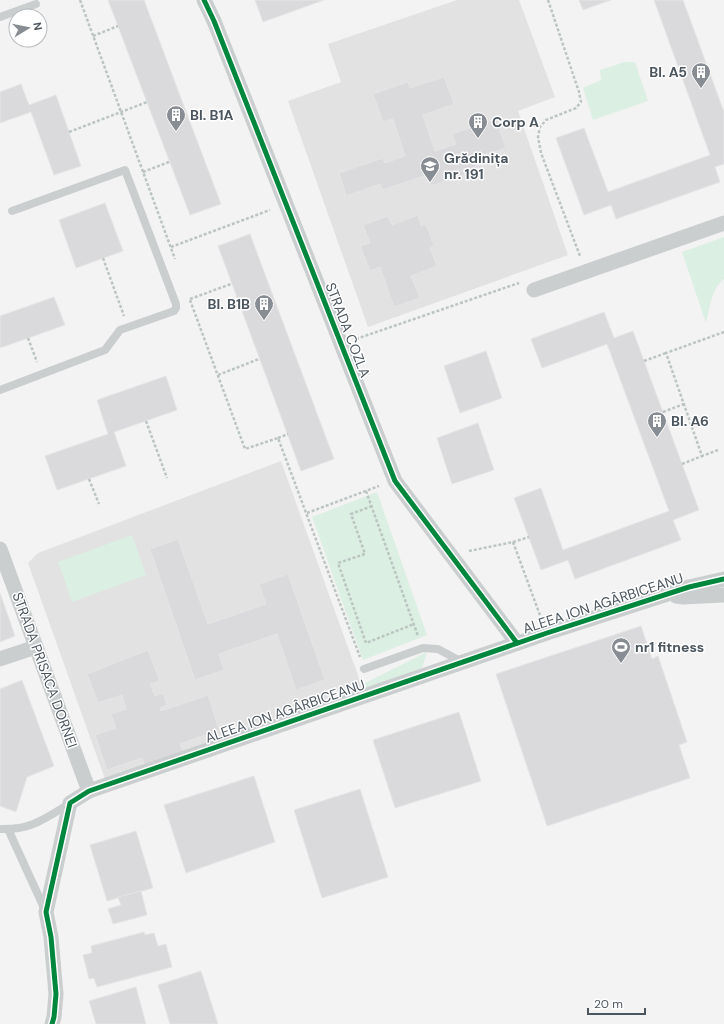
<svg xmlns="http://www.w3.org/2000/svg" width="724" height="1024" font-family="'DM Sans',sans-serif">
<rect width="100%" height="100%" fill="#f4f3f3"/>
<g fill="#e2e2e3">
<polygon points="457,0 519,0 555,97 518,111 568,255 368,327 288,101 341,82 328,44"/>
<polygon points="281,461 364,692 106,782 28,563 38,553"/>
</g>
<g fill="#dbefe2">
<polygon points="625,62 635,62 648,101 593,120 583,88 601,80 600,70"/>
<path d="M 724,237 L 724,279 C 711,289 710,308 706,323 L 682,252 Z"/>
<polygon points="377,492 427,635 363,660 312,517"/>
<polygon points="132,535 146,575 72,602 58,562"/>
<polygon points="427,652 423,666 415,680 370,700 365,683"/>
</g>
<g fill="#dadadc" stroke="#e5e5e6">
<polygon points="108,0 144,0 221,204 190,215"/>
<polygon points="255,0 324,0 263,22"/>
<polygon points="579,0 611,0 583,10"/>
<polygon points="654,0 683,0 724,112 724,164 715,167 720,182 616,219 611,205 584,215 556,138 584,128 608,192 710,155"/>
<polygon points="444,77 454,104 423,115 435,151 456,144 452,134 496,119 506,148 473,159 477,170 431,186 427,175 382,190 380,184 346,196 339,173 383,158 385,163 405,156 393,119 383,122 373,94 408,82 410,88"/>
<polygon points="21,84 29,105 56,95 81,166 54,175 31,112 0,123 0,92"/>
<polygon points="105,203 123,251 76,268 59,220"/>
<polygon points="418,215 421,226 426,224 434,246 430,248 437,266 411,276 420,298 394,307 380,267 370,271 360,246 370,243 363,225 388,216 392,225"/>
<polygon points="250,234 334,459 301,471 218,246"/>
<polygon points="54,297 65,325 0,348 0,316"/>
<polygon points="604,312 614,338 633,331 699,510 673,520 681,540 575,579 568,560 541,570 514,498 541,488 563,550 669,511 607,344 542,368 531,339"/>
<polygon points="486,351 502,398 460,413 444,366"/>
<polygon points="166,376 177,410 114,432 126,466 57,490 45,456 108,434 97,400"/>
<polygon points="478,423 494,470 452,484 437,438"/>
<polygon points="178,539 208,624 266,604 259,584 288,574 325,680 296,690 277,634 219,654 224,670 195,680 150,549"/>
<polygon points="0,593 15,636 0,642"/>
<polygon points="641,626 652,659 658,656 687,742 679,745 690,778 547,826 496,674"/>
<polygon points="148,650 160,681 150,684 155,696 163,693 167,705 160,708 161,711 208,695 219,730 180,744 184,753 145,766 142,758 107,770 95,735 116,728 111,714 126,709 122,695 98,703 87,674"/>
<polygon points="22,680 54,766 27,777 16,812 0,806 0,689"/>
<polygon points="459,712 481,781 395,808 373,740"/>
<polygon points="254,776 275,842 186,873 164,805"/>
<polygon points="360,789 388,877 322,898 294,810"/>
<polygon points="136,831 153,888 107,901 90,845"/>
<polygon points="141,891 147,915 113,924 108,909 121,905 118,897"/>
<polygon points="144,932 145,935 154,933 158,946 166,944 172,967 97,987 94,978 89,979 83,955 92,953 91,946"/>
<polygon points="201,971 218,1024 170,1024 158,985"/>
<polygon points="136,987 146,1024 96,1024 89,1001"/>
</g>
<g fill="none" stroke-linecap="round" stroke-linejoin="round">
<g stroke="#bbc5c2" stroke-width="2.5" stroke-dasharray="3 2" stroke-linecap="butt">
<polyline points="80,0 175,259"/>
<polyline points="548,0 579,92 581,102 576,108 546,120 540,127 538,137 541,153 580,256"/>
<polyline points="93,36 118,26"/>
<polyline points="69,132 147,102"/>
<polyline points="143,172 169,162"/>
<polyline points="171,247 270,210"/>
<polyline points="103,258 124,316"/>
<polyline points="190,299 231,284"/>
<polyline points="190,300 245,449 278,438 360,657"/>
<polyline points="28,338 37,362"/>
<polyline points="356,339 519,283"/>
<polyline points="644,361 666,353"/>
<polyline points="218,375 259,359"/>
<polyline points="663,412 684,404"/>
<polyline points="146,421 167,478"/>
<polyline points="278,438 288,434"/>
<polyline points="718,450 702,456 666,353 724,332"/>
<polyline points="682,464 702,456"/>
<polyline points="89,479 99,504"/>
<polyline points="366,491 418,636"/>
<polyline points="372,506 351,514 365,554 338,563 366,643 414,624"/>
<polyline points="307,513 379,486"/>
<polyline points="513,542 541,618"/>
<polyline points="469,551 513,542 529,537"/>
</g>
<g stroke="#cbcecf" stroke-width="8">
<polyline points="0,17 36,4"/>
<polyline points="0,390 105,350 120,330 174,311 176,308 176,304 125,170 12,211"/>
<polyline points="364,669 423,648 438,649 462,662"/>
<path d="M 0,829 C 31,830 44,819 69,804"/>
<polyline points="8,829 45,910"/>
</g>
<g stroke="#cbcecf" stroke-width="15">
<polyline points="204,0 214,21 395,481 517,643"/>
<polyline points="534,290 724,223"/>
<polyline points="0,549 89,791"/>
<polyline points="676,596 683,597 724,595"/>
<polyline points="0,659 36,647"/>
<polyline points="52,1024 54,1017 56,994 51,937 46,912 70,803 89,791 547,633 689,587 724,579"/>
</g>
<g stroke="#fff" stroke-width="8">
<g id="cycleway">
<polyline points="204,0 214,21 395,481 517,643"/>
<polyline points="52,1024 54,1017 56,994 51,937 46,912 70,803 89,791 547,633 689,587 724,579"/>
</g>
</g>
<use href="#cycleway" stroke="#00873e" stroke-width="5"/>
</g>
<defs>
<g id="building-pin" transform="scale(1)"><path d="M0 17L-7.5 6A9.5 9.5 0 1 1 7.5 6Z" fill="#878d92" stroke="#fff"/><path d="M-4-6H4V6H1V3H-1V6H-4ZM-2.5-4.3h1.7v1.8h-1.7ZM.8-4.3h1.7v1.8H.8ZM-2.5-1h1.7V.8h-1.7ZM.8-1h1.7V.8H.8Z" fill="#fff"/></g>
<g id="school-pin" transform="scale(1)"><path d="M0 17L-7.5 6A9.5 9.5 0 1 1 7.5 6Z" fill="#878d92" stroke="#fff"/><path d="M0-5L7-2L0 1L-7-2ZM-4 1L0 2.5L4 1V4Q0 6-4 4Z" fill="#fff"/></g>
<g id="stadium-pin" transform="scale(1)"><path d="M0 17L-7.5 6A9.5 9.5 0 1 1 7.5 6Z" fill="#878d92" stroke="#fff"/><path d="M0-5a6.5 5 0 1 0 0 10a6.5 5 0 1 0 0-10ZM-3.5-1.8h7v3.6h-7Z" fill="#fff"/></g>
</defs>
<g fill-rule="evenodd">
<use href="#building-pin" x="701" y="72"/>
<use href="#building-pin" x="176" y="115"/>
<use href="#building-pin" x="478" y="122"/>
<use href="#school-pin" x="430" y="166"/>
<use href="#building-pin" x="264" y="304"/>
<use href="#building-pin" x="657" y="421"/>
<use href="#stadium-pin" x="621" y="647"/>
</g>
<g text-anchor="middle" stroke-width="3" stroke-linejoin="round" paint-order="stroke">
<g font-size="14" font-weight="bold" fill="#4c565e" stroke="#fff" text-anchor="start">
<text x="687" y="77" text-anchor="end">Bl. A5</text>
<text x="190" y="120">Bl. B1A</text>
<text x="492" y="127">Corp A</text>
<text x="444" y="163">Grădinița<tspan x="444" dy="16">nr. 191</tspan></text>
<text x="250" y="309" text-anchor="end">Bl. B1B</text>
<text x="671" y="426">Bl. A6</text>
<text x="635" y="652">nr1 fitness</text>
</g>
<g font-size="14" fill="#4c565e" stroke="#fff">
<text transform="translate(348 330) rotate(69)" y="5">STRADA COZLA</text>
<text transform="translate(603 603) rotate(-18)" y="5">ALEEA ION AGÂRBICEANU</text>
<text transform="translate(45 670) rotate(70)" y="5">STRADA PRISACA DORNEI</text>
<text transform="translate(285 711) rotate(-19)" y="5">ALEEA ION AGÂRBICEANU</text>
</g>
</g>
<g transform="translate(28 28) rotate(80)"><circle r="19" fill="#ffffff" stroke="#b7bbbf"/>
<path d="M0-3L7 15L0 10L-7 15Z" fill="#878d92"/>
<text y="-6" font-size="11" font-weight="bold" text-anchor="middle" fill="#4c565e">N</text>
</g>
<path d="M588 1008v6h57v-6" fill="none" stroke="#4c565e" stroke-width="2"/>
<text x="594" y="1008" font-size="12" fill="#4c565e" stroke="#ffffff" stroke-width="3" paint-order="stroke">20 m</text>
</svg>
